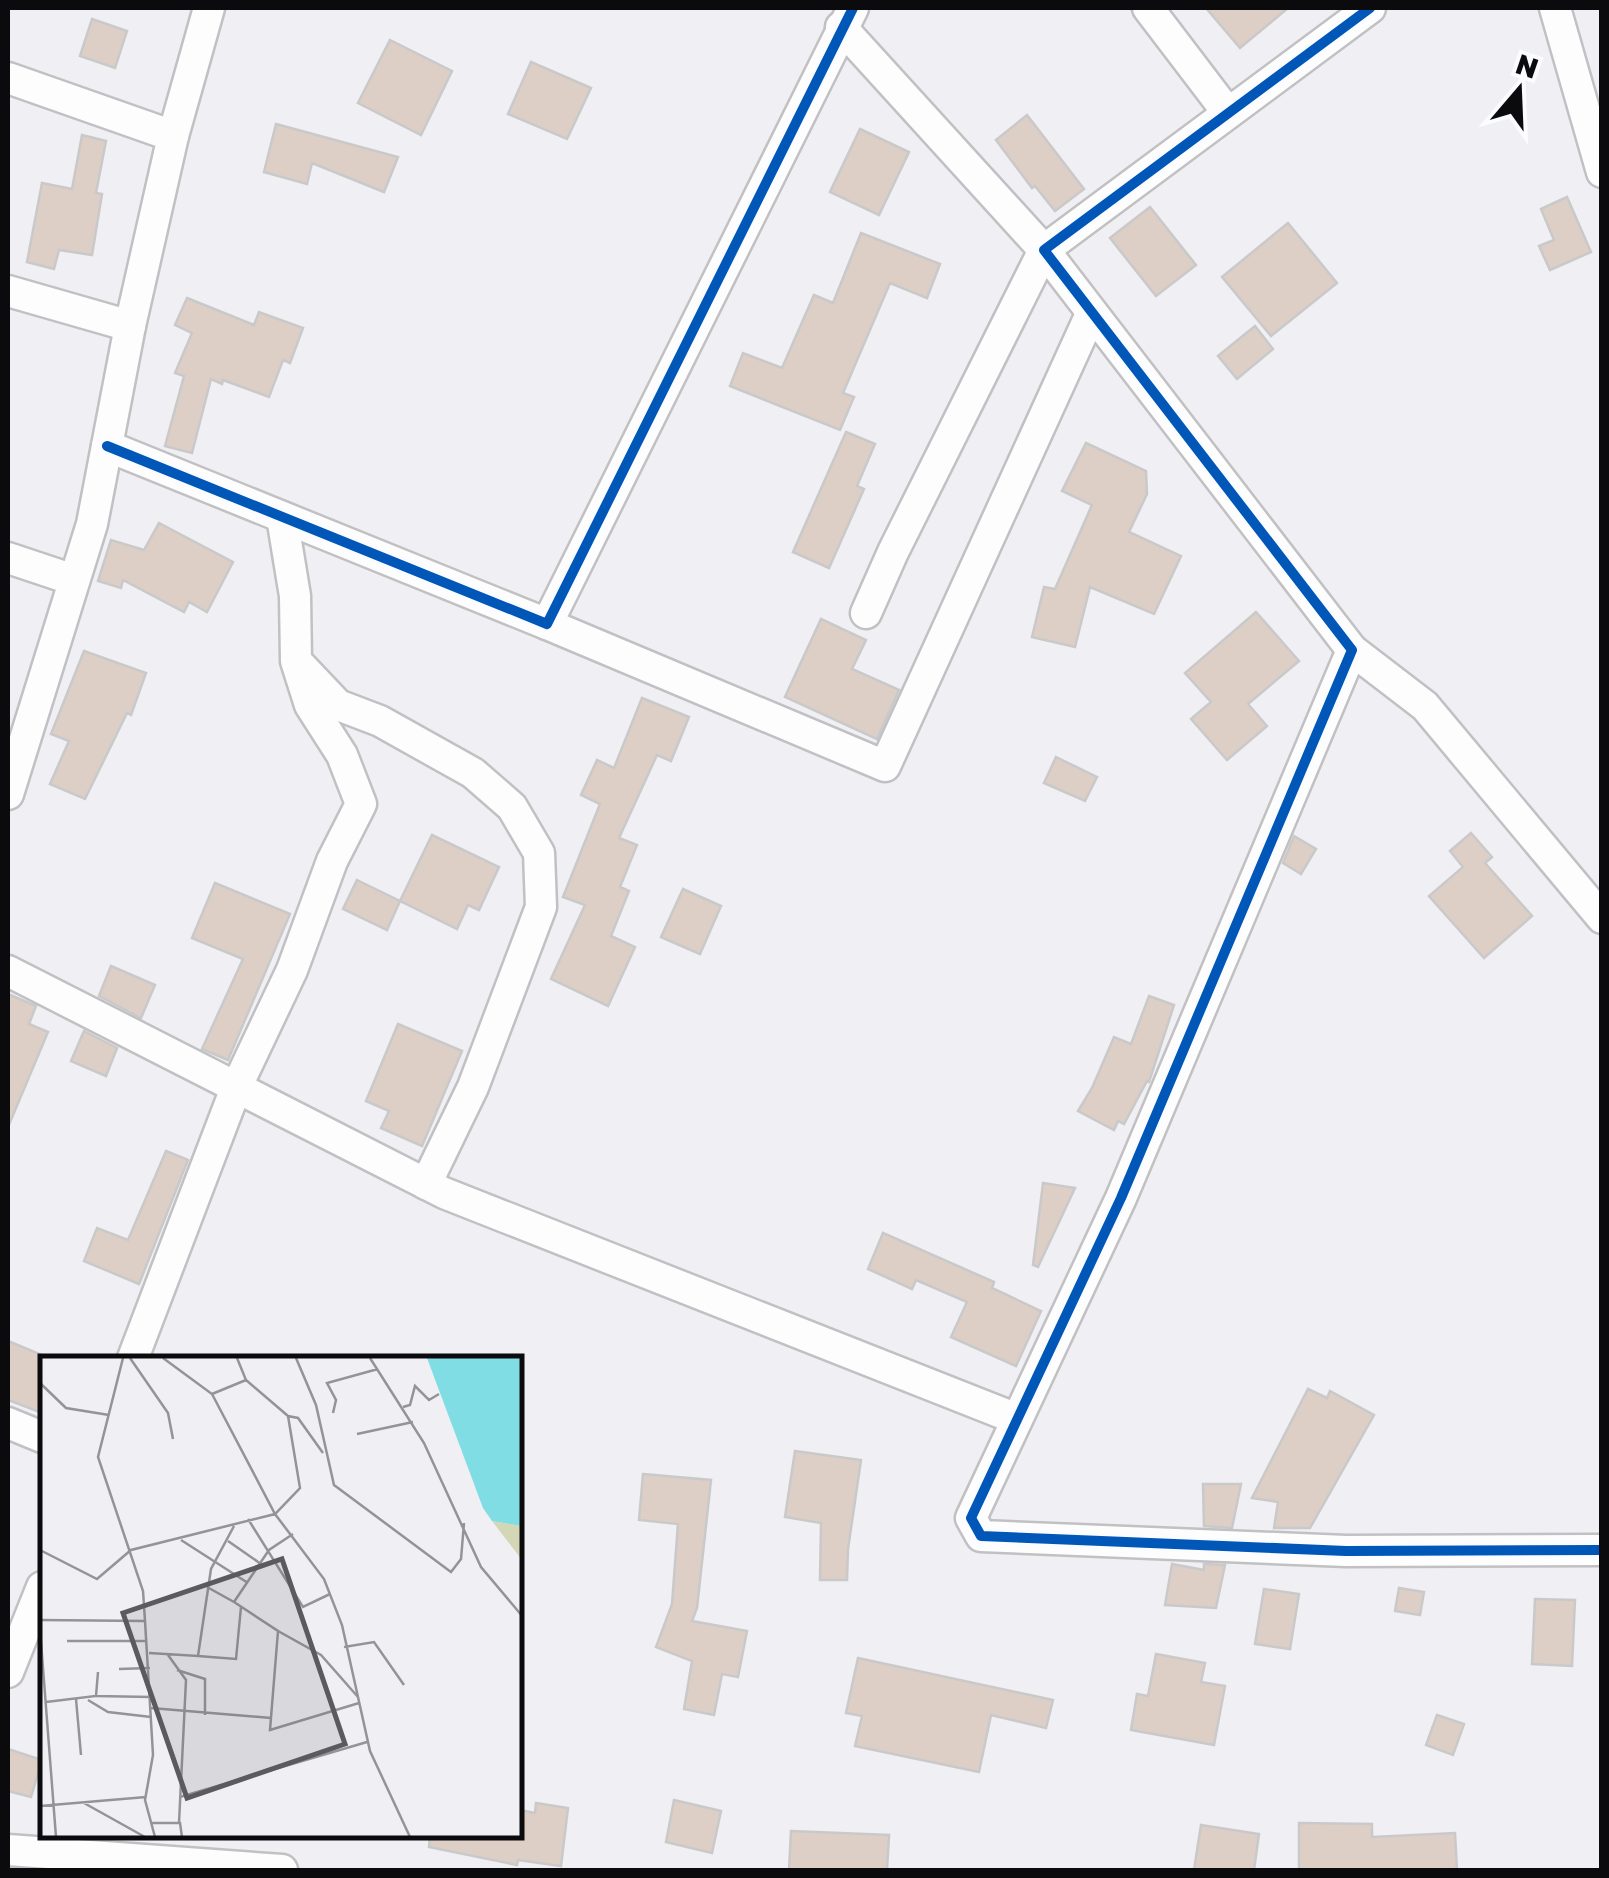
<svg xmlns="http://www.w3.org/2000/svg" width="1609" height="1878" font-family="'Golos Text',sans-serif">
<rect width="100%" height="100%" fill="#efeff4"/>
<g fill="#ddcfc6" stroke="#cac9ca" stroke-width="2.5">
<polygon points="1206,8 1288,8 1240,48"/>
<polygon points="92,19 127,31 115,68 80,56"/>
<polygon points="390,40 452,71 421,135 358,103"/>
<polygon points="531,62 591,88 567,139 508,114"/>
<polygon points="1027,115 1084,189 1055,211 1035,186 1032,188 996,140"/>
<polygon points="276,124 398,157 384,192 312,163 307,184 264,172"/>
<polygon points="860,129 909,152 879,215 830,192"/>
<polygon points="82,135 106,141 96,193 102,194 92,255 59,250 54,269 27,262 42,183 72,189"/>
<polygon points="1567,197 1591,252 1550,270 1539,246 1554,240 1541,209"/>
<polygon points="1150,207 1196,265 1156,296 1110,238"/>
<polygon points="1288,223 1337,283 1271,336 1222,277"/>
<polygon points="861,233 940,264 927,298 890,283 843,393 854,397 840,430 730,386 743,353 782,368 814,295 833,303"/>
<polygon points="187,298 254,325 259,312 303,328 290,363 283,360 269,397 223,380 222,384 211,379 192,453 165,446 184,376 175,373 192,333 175,325"/>
<polygon points="1255,326 1273,349 1237,379 1218,356"/>
<polygon points="846,432 875,444 857,486 864,489 829,568 793,552"/>
<polygon points="1086,443 1146,471 1147,494 1129,532 1181,556 1154,614 1090,587 1075,647 1032,637 1044,587 1055,589 1092,505 1062,491"/>
<polygon points="159,523 233,562 207,612 189,602 184,612 123,580 121,588 98,581 111,540 144,550"/>
<polygon points="1256,612 1299,661 1248,704 1267,726 1227,760 1191,719 1211,702 1185,673"/>
<polygon points="821,619 866,640 852,669 899,690 877,739 785,697"/>
<polygon points="84,651 146,673 131,715 127,713 85,799 50,784 69,741 51,734"/>
<polygon points="642,698 689,717 671,761 657,755 619,838 637,845 620,887 629,891 611,936 635,947 608,1006 551,979 585,905 563,897 600,804 581,795 597,760 614,768"/>
<polygon points="1056,757 1097,777 1085,801 1044,783"/>
<polygon points="1471,833 1492,857 1485,863 1532,916 1484,958 1429,896 1463,867 1450,851"/>
<polygon points="432,835 499,867 479,910 468,905 457,929 400,901"/>
<polygon points="1294,836 1316,849 1301,874 1283,863"/>
<polygon points="357,880 400,901 387,930 343,909"/>
<polygon points="215,883 290,914 228,1060 202,1049 243,959 192,938"/>
<polygon points="683,889 721,906 700,954 661,937"/>
<polygon points="111,966 155,985 141,1018 99,996"/>
<polygon points="8,994 36,1006 29,1024 48,1032 8,1127"/>
<polygon points="1149,996 1174,1005 1149,1082 1147,1081 1124,1124 1118,1121 1114,1130 1078,1111 1092,1088 1114,1037 1131,1044"/>
<polygon points="398,1024 462,1051 422,1146 381,1128 389,1111 366,1101"/>
<polygon points="84,1031 117,1048 106,1076 71,1061"/>
<polygon points="166,1151 188,1160 139,1284 84,1261 97,1228 128,1240"/>
<polygon points="1043,1183 1075,1188 1038,1267 1033,1265"/>
<polygon points="883,1233 994,1282 992,1288 1041,1311 1016,1366 951,1337 967,1302 916,1280 912,1289 868,1269"/>
<polygon points="8,1341 42,1355 42,1413 8,1400"/>
<polygon points="1308,1389 1327,1398 1330,1391 1374,1415 1310,1528 1274,1528 1278,1502 1252,1498"/>
<polygon points="795,1451 861,1460 848,1549 847,1580 820,1580 821,1523 785,1517"/>
<polygon points="643,1474 711,1480 697,1608 692,1621 747,1631 738,1677 722,1674 714,1715 684,1709 692,1661 656,1647 672,1604 678,1524 639,1520"/>
<polygon points="1203,1484 1241,1484 1232,1528 1204,1526"/>
<polygon points="1172,1564 1204,1570 1204,1564 1225,1565 1216,1608 1165,1605"/>
<polygon points="1399,1588 1424,1592 1420,1615 1395,1611"/>
<polygon points="1264,1589 1299,1594 1290,1649 1255,1644"/>
<polygon points="1535,1599 1575,1600 1572,1666 1532,1664"/>
<polygon points="1156,1654 1205,1663 1201,1682 1225,1686 1214,1745 1131,1730 1137,1694 1148,1696"/>
<polygon points="858,1658 1053,1700 1046,1728 991,1715 979,1772 855,1746 862,1716 846,1713"/>
<polygon points="1437,1715 1464,1724 1453,1755 1426,1745"/>
<polygon points="8,1749 42,1760 31,1797 8,1791"/>
<polygon points="674,1800 721,1811 712,1853 666,1842"/>
<polygon points="536,1803 568,1808 561,1866 518,1860 517,1865 429,1847 430,1836 520,1836 520,1810 535,1813"/>
<polygon points="1299,1823 1372,1824 1372,1837 1455,1833 1457,1870 1299,1870"/>
<polygon points="1201,1825 1259,1834 1254,1870 1194,1870"/>
<polygon points="791,1831 889,1835 887,1870 789,1870"/>
</g>
<g fill="none" stroke-linecap="round" stroke-linejoin="round">
<g stroke="#c1c1c4" stroke-width="35">
<g id="minor">
<polyline points="1148,8 1228,113"/>
<polyline points="1370,8 1044,250 1352,650 1121,1198 971,1518 981,1536 1346,1551 1602,1550"/>
<polyline points="1555,8 1602,172"/>
<polyline points="841,27 1044,250 893,552 866,613"/>
<polyline points="8,78 173,136 130,326 92,524 8,794"/>
<polyline points="173,136 209,8"/>
<polyline points="8,291 130,326"/>
<polyline points="107,446 547,624 853,8"/>
<polyline points="8,558 74,580"/>
<polyline points="547,624 885,766 1091,314"/>
<polyline points="1352,650 1425,706 1602,918"/>
<polyline points="302,667 338,705 380,721 473,773 512,807 539,853 541,907 473,1087 426,1184"/>
<polyline points="8,971 444,1193 1017,1419"/>
<polyline points="133,1358 236,1088 292,970 332,861 361,804 342,755 310,705 296,661 295,596 282,517"/>
<polyline points="8,1423 42,1437"/>
<polyline points="8,1672 42,1587"/>
<polyline points="8,1850 282,1870"/>
</g>
</g>
<use href="#minor" stroke="#fdfdfd" stroke-width="30"/>
<g stroke="#fbfcff" stroke-width="16">
<g id="cycleway">
<polyline points="1370,8 1044,250 1352,650 1121,1198 971,1518 981,1536 1346,1551 1602,1550"/>
<polyline points="107,446 547,624 853,8"/>
</g>
</g>
<use href="#cycleway" stroke="#0057b8" stroke-width="10"/>
</g>
<g transform="translate(40 1356)">
<rect width="482" height="482" fill="#efeff4"/>
<path d="M 452,165 L 482,170 L 482,204 Z" fill="#d3d7b6"/>
<path d="M 387,2 L 482,2 L 482,170 L 452,165 L 443,152 Z" fill="#80dde4"/>
<path fill="none" stroke="#949498" stroke-width="2.5" d="M 83,2 L 58,101 L 103,235 L 105,265M 90,2 L 128,57 L 133,83M 123,2 L 172,38 L 235,158 L 284,223 L 302,269 L 330,395 L 370,481M 256,2 L 276,49 L 294,129 L 411,216 L 421,203 L 424,167M 330,2 L 384,87 L 441,211 L 483,261M 0,27 L 26,52 L 69,59M 172,38 L 206,24 L 197,2M 363,51 L 370,49 L 375,30 L 389,44 L 399,38M 293,57 L 296,44 L 287,27 L 338,13M 248,60 L 258,62 L 283,97M 317,78 L 373,66M 208,163 L 263,251 L 290,238M 253,178 L 229,194 L 194,246 L 238,275 L 230,374 L 319,347M 141,184 L 208,227M 188,185 L 221,208M 0,194 L 57,223 L 91,194 L 235,158 L 260,132 L 248,60 L 206,24M 167,231 L 194,246M 0,264 L 105,265 L 113,399 L 105,444 L 115,481M 0,273 L 16,481M 238,275 L 281,299 L 318,341M 27,285 L 107,285M 304,291 L 334,286 L 364,329M 109,297 L 158,300 L 171,213 L 194,170M 128,299 L 146,324 L 139,467M 158,300 L 196,303 L 201,251M 79,313 L 110,312M 137,314 L 165,323 L 165,359M 56,340 L 111,341M 36,343 L 41,399M 48,344 L 68,356 L 111,361M 6,346 L 56,340 L 58,316M 111,352 L 231,362M 140,441 L 327,386M 44,447 L 105,481M 0,450 L 106,441M 112,467 L 140,467 L 142,481"/>
<path fill="#5b5b5e" fill-opacity="0.15" stroke="#5b5b5e" stroke-width="5" d="M 242,203 L 305,388 L 147,442 L 83,257 Z"/>
<rect width="482" height="482" fill="none" stroke="#0b0b0e" stroke-width="5"/>
</g>
<rect width="1609" height="1878" fill="none" stroke="#0b0b0e" stroke-width="20"/>
<g transform="translate(1519 90) rotate(19)" stroke="#fbfcff" stroke-width="8" paint-order="stroke">
<path d="M0-8L18 38L0 25L-18 38Z" fill="#0b0b0e"/>
<text y="-15" font-size="28" font-weight="bold" text-anchor="middle" fill="#0b0b0e">N</text>
</g>
</svg>
